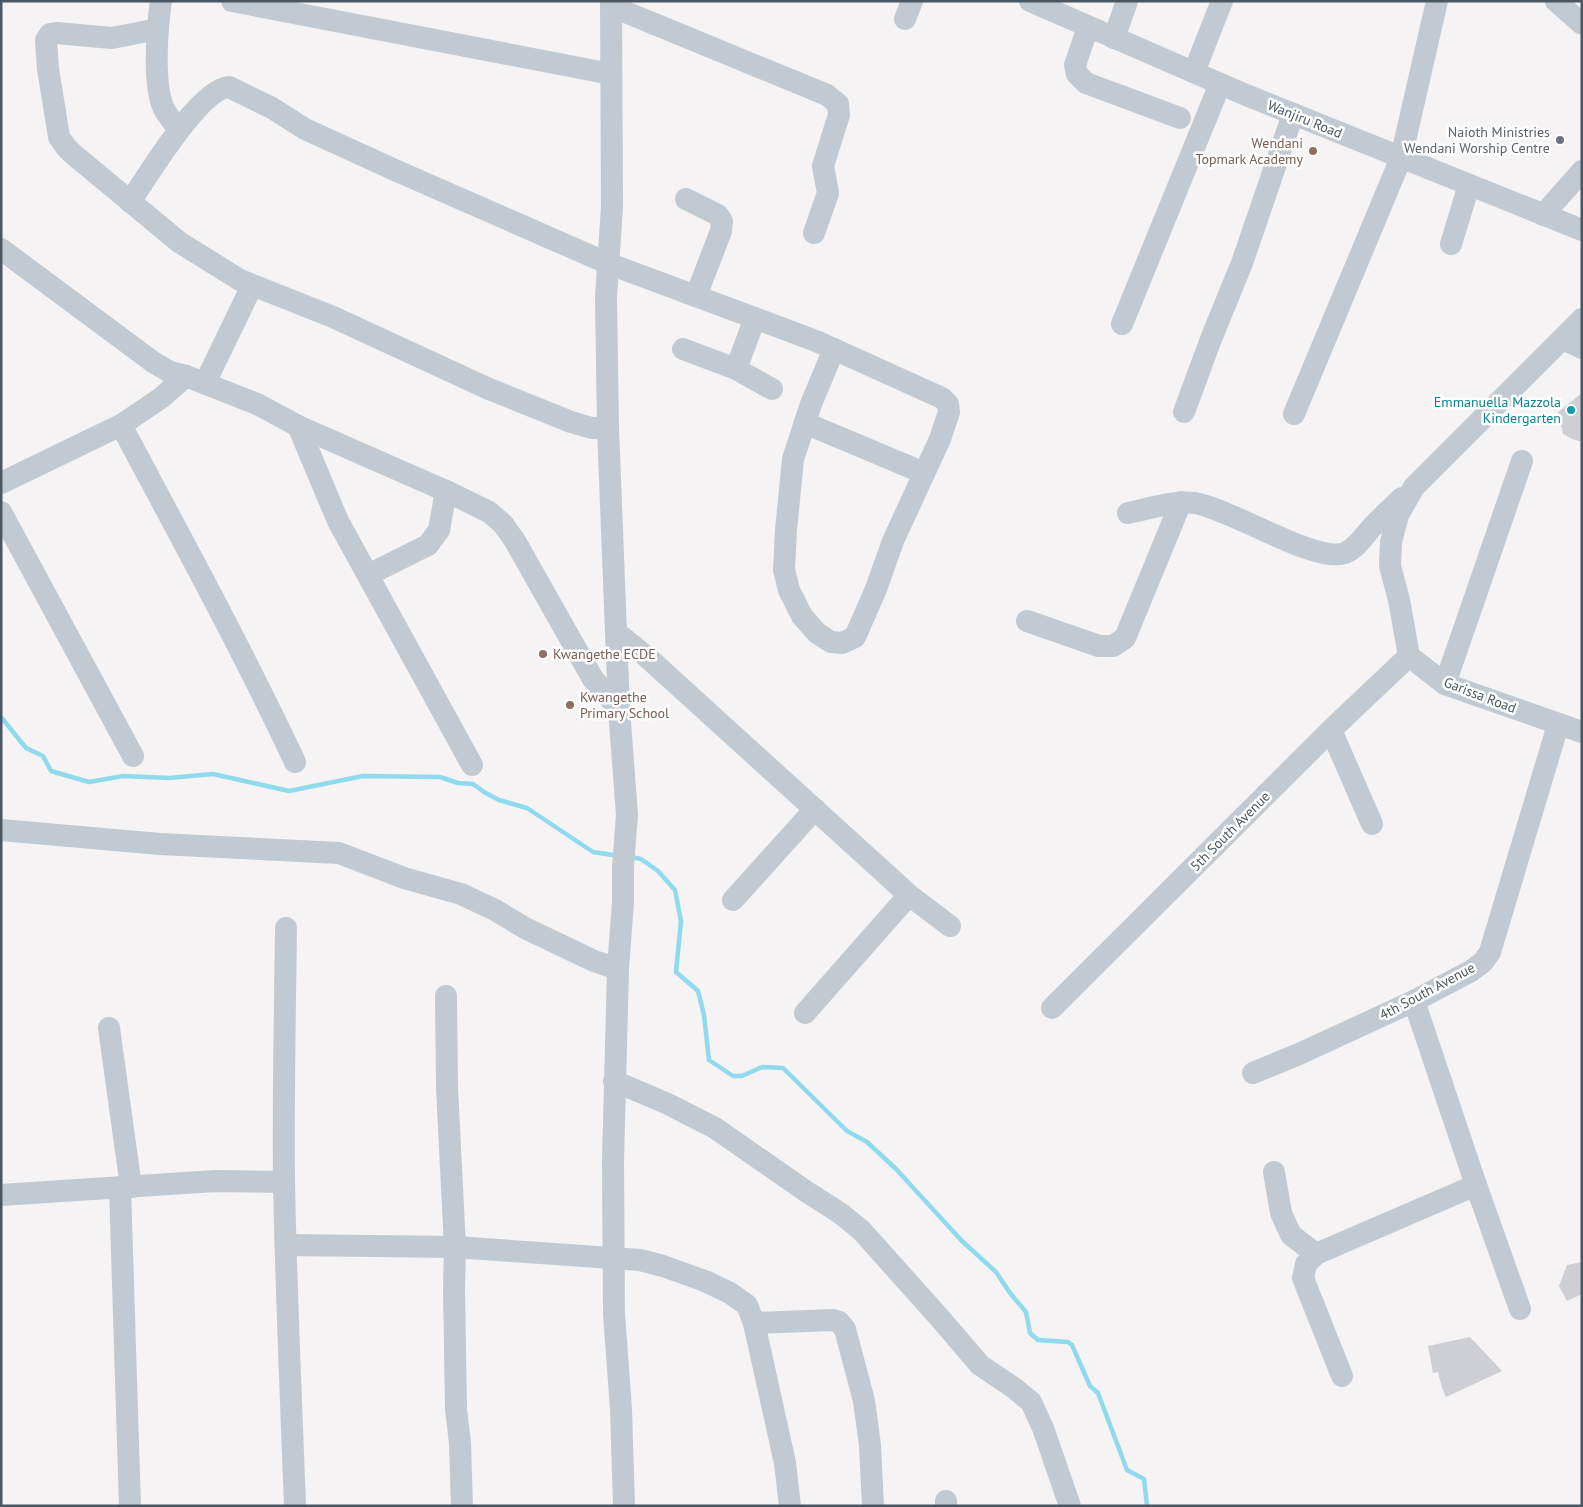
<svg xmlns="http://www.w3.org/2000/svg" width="1583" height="1507" font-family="'PT Sans',sans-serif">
<rect width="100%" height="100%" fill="#f5f3f3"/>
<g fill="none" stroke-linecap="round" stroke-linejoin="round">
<g stroke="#90daee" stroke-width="4.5">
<polyline points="1,717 26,748 43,756 51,771 89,782 123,776 169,778 213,774 289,791 363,776 440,777 458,783 473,784 484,792 499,800 527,808 593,852 619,856"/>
<polyline points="631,857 641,859 658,871 675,890 681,921 676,972 698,991 704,1015 709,1060 733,1076 742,1076 762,1067 783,1068 847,1131 867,1142 896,1169 962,1241 996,1272 1010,1293 1026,1312 1030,1333 1038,1340 1068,1342 1072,1345 1090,1386 1098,1393 1127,1470 1144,1479 1147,1506"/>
</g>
</g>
<g fill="#cdcfd5">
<polygon points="1582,393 1582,442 1572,439 1563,434 1558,412"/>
<polygon points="1582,1262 1582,1294 1567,1301 1559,1286 1567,1265"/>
<polygon points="1470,1337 1502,1371 1446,1397 1442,1388 1438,1372 1433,1373 1428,1346"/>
</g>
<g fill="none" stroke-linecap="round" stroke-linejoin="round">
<g stroke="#c1cad2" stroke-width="22">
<path d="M 161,1 C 157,28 153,82 163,107 C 166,114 173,122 179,129"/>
<polyline points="232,1 611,74"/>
<polyline points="611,1 612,207 606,297 608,428 619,709 627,815 623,866 623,902 618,969 613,1161 614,1314 621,1409 624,1506"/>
<polyline points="1030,1 1246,95 1582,230"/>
<polyline points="1556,1 1582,24"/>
<polyline points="611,6 827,95 838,104 839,115 823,166 828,193 814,233"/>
<polyline points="905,19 912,1"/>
<polyline points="1088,27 1075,65 1077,74 1086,83 1180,118"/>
<polyline points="158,29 112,38 56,33 50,34 46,40 48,69 59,137 66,147 73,154 179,242 240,280 333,317 489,389 571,422 592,428 608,428"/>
<polyline points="1114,38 1127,1"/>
<polyline points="1194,72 1222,1"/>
<polyline points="686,199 718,215 722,221 721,231 696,296"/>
<path d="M 130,202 C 147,177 199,89 229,87 L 272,108 L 305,129 L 397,171 L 607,263 L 816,341 L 942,398 L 948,404 L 949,412 L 940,439 L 893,541 L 876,589 L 855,637 L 842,643 L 831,642 L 817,633 L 802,616 L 789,590 L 784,570 L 786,530 L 793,459 L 811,404 L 834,349"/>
<polyline points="1543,215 1582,171"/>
<polyline points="1451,244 1469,185"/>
<polyline points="1,249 153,362 170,372 186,376 257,404 298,426 446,491 489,512 503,524 515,541 593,679 619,709"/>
<polyline points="1582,319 1414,487 1398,515 1391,542 1390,566 1399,600 1409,656 1445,684 1582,732"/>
<polyline points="1122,324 1220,84"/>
<polyline points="1563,339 1582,348"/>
<polyline points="683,349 736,369 772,389"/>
<polyline points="736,369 755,318"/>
<polyline points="205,383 248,294 250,285"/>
<polyline points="1184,412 1211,339 1242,263 1293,114"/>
<polyline points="1294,414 1401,158 1437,1"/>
<polyline points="805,423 924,473"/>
<path d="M 121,425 C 180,536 241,647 295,762"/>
<polyline points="298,426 338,521 472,765"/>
<polyline points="1,483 121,425 161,398 186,376"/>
<polyline points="1,512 133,756"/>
<path d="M 1128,513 C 1148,509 1174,500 1195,503 C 1231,509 1316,564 1345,553 C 1357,548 1364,536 1372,527 C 1382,517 1392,507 1402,498"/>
<polyline points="368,575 428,545 439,530 446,491"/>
<polyline points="1027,621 1099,646 1113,646 1125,638 1181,502"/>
<polyline points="616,632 647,657 909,895 950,926"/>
<polyline points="1445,684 1522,461"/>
<polyline points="1331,730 1372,824"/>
<polyline points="1,830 160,844 339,853 404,878 461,894 495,910 525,928 594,961 618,969"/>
<polyline points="733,900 815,809"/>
<path d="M 286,928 C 285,1012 283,1097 284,1181 C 286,1289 291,1398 295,1506"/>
<polyline points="446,996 447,1088 455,1247 454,1288 456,1409 460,1443 462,1506"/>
<polyline points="1414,1001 1476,1185 1520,1309"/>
<polyline points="1052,1008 1331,730 1409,656"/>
<polyline points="805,1013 909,895"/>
<polyline points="109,1028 131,1187"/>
<polyline points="1253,1073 1299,1054 1414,1001 1471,971 1483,962 1490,952 1558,725"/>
<polyline points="614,1081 668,1104 715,1128 807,1192 840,1213 861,1230 938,1316 980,1365 1014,1388 1031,1402 1043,1428 1070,1506"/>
<polyline points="1274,1172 1281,1213 1291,1235 1316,1254"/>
<polyline points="120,1188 130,1506"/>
<polyline points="1,1195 215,1181 284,1182"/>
<polyline points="286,1245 455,1247 640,1260 663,1266 705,1281 730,1293 747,1305 754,1323 785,1463 790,1506"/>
<polyline points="754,1323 833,1320 839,1322 845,1329 864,1401 870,1445 873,1506"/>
<polyline points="1342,1376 1303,1278 1306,1264 1316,1254 1476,1185"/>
<polyline points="946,1501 946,1506"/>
</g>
</g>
<circle fill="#6b7280" stroke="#fff" stroke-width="2" cx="1560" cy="140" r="5"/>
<g fill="#8d6e63" stroke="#fff" stroke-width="2">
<circle cx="1313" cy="151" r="5"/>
<circle cx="543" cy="654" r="5"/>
<circle cx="570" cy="705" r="5"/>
</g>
<circle fill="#0f9aa8" stroke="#fff" stroke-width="2" cx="1571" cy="410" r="5"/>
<g text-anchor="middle" stroke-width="5" stroke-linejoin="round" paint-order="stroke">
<g font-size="14" fill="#4a5661" stroke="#fff">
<text transform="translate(1305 119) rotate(22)" y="5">Wanjiru Road</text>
<text transform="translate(1480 695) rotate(21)" y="5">Garissa Road</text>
<text transform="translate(1230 831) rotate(-45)" y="5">5th South Avenue</text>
<text transform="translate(1427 991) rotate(-28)" y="5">4th South Avenue</text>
</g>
<g font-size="14" fill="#5b616d" stroke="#fff" text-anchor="end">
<text x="1550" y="137">Naioth Ministries<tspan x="1550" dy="16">Wendani Worship Centre</tspan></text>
</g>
<g font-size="14" fill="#785e54" stroke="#fff" text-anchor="start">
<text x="1303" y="148" text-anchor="end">Wendani<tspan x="1303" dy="16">Topmark Academy</tspan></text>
<text x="553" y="659">Kwangethe ECDE</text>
<text x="580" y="702">Kwangethe<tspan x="580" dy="16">Primary School</tspan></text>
</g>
<g font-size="14" fill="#0d838f" stroke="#fff" text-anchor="end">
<text x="1561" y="407">Emmanuella Mazzola<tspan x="1561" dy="16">Kindergarten</tspan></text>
</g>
</g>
<rect width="1583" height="1507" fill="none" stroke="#4a5661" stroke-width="5"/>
</svg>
